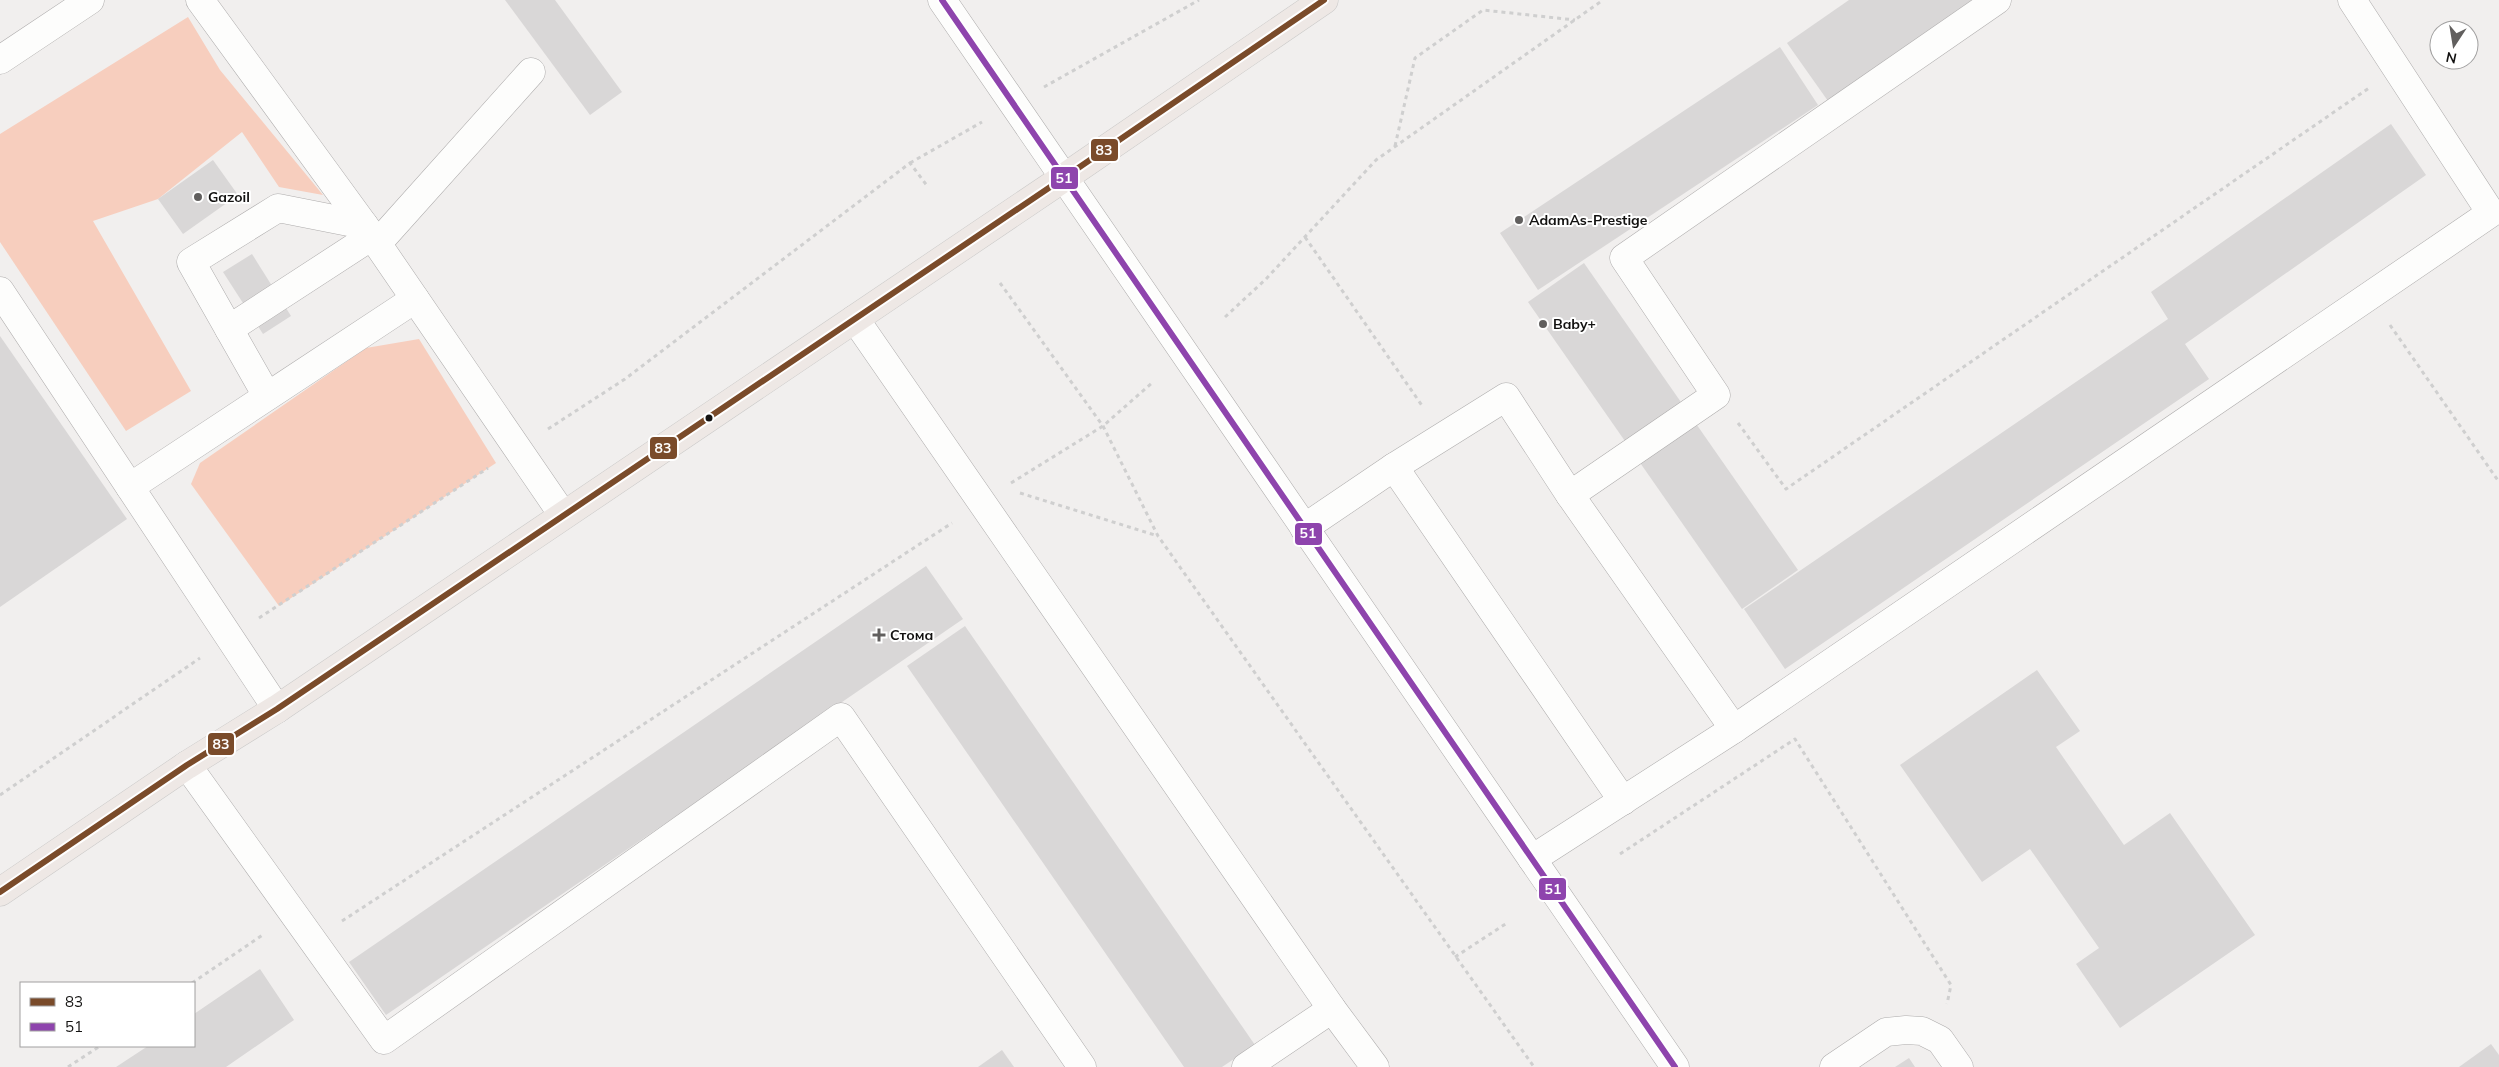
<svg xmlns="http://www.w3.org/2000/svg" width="2499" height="1067" font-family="Mulish,sans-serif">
<rect width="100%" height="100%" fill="#f1efee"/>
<g fill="#f7cebe">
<polygon points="188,17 220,70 323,195 279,187 242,132 158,199 93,221 191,391 126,431 0,242 0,134"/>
<polygon points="419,339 496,463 279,606 191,484 200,463 366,348"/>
</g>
<g fill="#d9d7d7">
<polygon points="505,0 555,0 622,92 590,115"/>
<polygon points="1849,0 1974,0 1828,101 1787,43"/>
<polygon points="1780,47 1818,105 1538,290 1500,233"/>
<polygon points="2391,124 2426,175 2185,344 2209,379 1785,669 1744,609 2168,319 2151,292"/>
<polygon points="213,160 238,195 183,234 158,199"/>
<polygon points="252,254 291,316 263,334 223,272"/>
<polygon points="1584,263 1798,570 1742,609 1528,302"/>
<polygon points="0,336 127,519 0,607"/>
<polygon points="926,566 963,619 386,1015 349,962"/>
<polygon points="965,626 1255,1045 1222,1067 1184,1067 907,666"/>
<polygon points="2037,670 2080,731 2056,747 2124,845 2170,813 2255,935 2120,1028 2076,964 2099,948 2030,849 1982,882 1900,765"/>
<polygon points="260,969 294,1020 226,1067 116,1067 148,1046 194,1046 194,1014"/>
<polygon points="2491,1044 2499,1055 2499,1067 2459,1067"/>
<polygon points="1002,1050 1014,1067 978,1067"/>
<polygon points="1909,1058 1915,1067 1895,1067"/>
</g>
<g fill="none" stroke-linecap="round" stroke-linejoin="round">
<g stroke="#aeacac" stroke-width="29">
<g id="minor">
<polyline points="200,0 372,236 563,515"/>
<polyline points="942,0 1675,1067"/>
<polyline points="0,60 90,0"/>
<polyline points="377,244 531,72"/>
<polyline points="0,291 277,709"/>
<polyline points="855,319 1332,1009 1375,1067"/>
<polyline points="229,329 372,236"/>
<polyline points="267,396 191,262 278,208 364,225"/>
<polyline points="1394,467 1623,801"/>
<polyline points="130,487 415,299"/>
<polyline points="1570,495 1716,395 1624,258 1997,0"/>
<polyline points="1304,528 1394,467 1506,397 1570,495 1734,729"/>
<polyline points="187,765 384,1040 841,717 1082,1067"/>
<polyline points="1532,859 1734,729 2491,213 2352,0"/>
<polyline points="1246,1067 1332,1009"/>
<polyline points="1834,1067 1886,1032 1906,1030 1922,1031 1940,1040 1959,1067"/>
</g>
</g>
<g stroke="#cbcac9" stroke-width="29">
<polyline id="major" points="0,892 187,765 277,709 1065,177 1324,0"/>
</g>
<g stroke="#cfcfcf" stroke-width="3" stroke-dasharray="4 4" stroke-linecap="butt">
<polyline points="1044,87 1199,0"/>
<polyline points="1395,146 1415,58 1483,10 1575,20"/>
<polyline points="910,163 982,122"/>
<polyline points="1305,237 1423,407"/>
<polyline points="1000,283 1103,426 1158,536 1534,1067"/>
<polyline points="1225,317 1266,279 1376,160 1603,0"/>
<polyline points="2390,325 2499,482"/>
<polyline points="1738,423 1786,489 2369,88"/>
<polyline points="548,429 625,379 910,163 928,187"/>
<polyline points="1011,483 1103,426 1153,382"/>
<polyline points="1020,493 1158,536"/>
<polyline points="259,618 488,468"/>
<polyline points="0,795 200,658"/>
<polyline points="1620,854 1795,739 1951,985 1947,1004"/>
<polyline points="342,921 952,523"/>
<polyline points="1455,957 1507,923"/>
<polyline points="192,983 264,934"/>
<polyline points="68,1067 100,1046"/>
</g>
<use href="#minor" stroke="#fdfdfc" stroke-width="28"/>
<use href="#major" stroke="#eee8e5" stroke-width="28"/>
<g stroke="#fff" stroke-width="10">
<polyline id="bus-1" points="0,892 187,765 277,709 1065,177 1324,0"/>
</g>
<g stroke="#fff" stroke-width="10">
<polyline id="bus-2" points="942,0 1675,1067"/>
</g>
<use href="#bus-1" stroke="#7a4b2a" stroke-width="6"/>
<use href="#bus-2" stroke="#8e44ad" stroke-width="6"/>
</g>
<g fill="#615f5e" stroke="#fff" stroke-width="2">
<circle cx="198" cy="197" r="5"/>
<circle cx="1519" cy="220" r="5"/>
<circle cx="1543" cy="324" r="5"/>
<path d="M876.5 627.5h5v5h5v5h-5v5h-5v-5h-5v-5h5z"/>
</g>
<circle fill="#131211" stroke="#fff" stroke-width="2" cx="709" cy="418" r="4.5"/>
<g text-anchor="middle" stroke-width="4" stroke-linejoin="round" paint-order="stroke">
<g font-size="14" font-weight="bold" fill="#131211" stroke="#fff" text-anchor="start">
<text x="208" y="202">Gazoil</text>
<text x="1529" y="225">AdamAs-Prestige</text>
<text x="1553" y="329">Baby+</text>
<text x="890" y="640">Стома</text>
</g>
</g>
<g stroke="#fff" stroke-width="2">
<rect x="1090" y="138" width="29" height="24" rx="5" fill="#7a4b2a"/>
<rect x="1050" y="166" width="29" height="24" rx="5" fill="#8e44ad"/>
<rect x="649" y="436" width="29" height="24" rx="5" fill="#7a4b2a"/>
<rect x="1294" y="522" width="29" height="24" rx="5" fill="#8e44ad"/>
<rect x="207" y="732" width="28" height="24" rx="5" fill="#7a4b2a"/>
<rect x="1538" y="877" width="29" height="24" rx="5" fill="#8e44ad"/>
</g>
<g font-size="14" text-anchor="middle" font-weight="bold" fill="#fff">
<text x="1104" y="155">83</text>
<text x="1064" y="183">51</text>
<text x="663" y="453">83</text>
<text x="1308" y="538">51</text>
<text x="221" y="749">83</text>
<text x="1553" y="894">51</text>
</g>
<rect x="20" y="982" width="175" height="65" fill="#ffffff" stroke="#a1a0a0"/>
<rect x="30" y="998" width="25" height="8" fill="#7a4b2a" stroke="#a1a0a0"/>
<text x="65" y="1007" font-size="15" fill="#131211">83</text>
<rect x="30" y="1023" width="25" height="8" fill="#8e44ad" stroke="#a1a0a0"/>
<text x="65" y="1032" font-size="15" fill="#131211">51</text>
<g transform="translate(2454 45) rotate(192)"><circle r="24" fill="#ffffff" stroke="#a1a0a0"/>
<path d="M0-4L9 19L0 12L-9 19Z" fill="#615f5e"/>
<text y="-8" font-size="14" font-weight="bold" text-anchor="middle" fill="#131211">N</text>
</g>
</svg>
